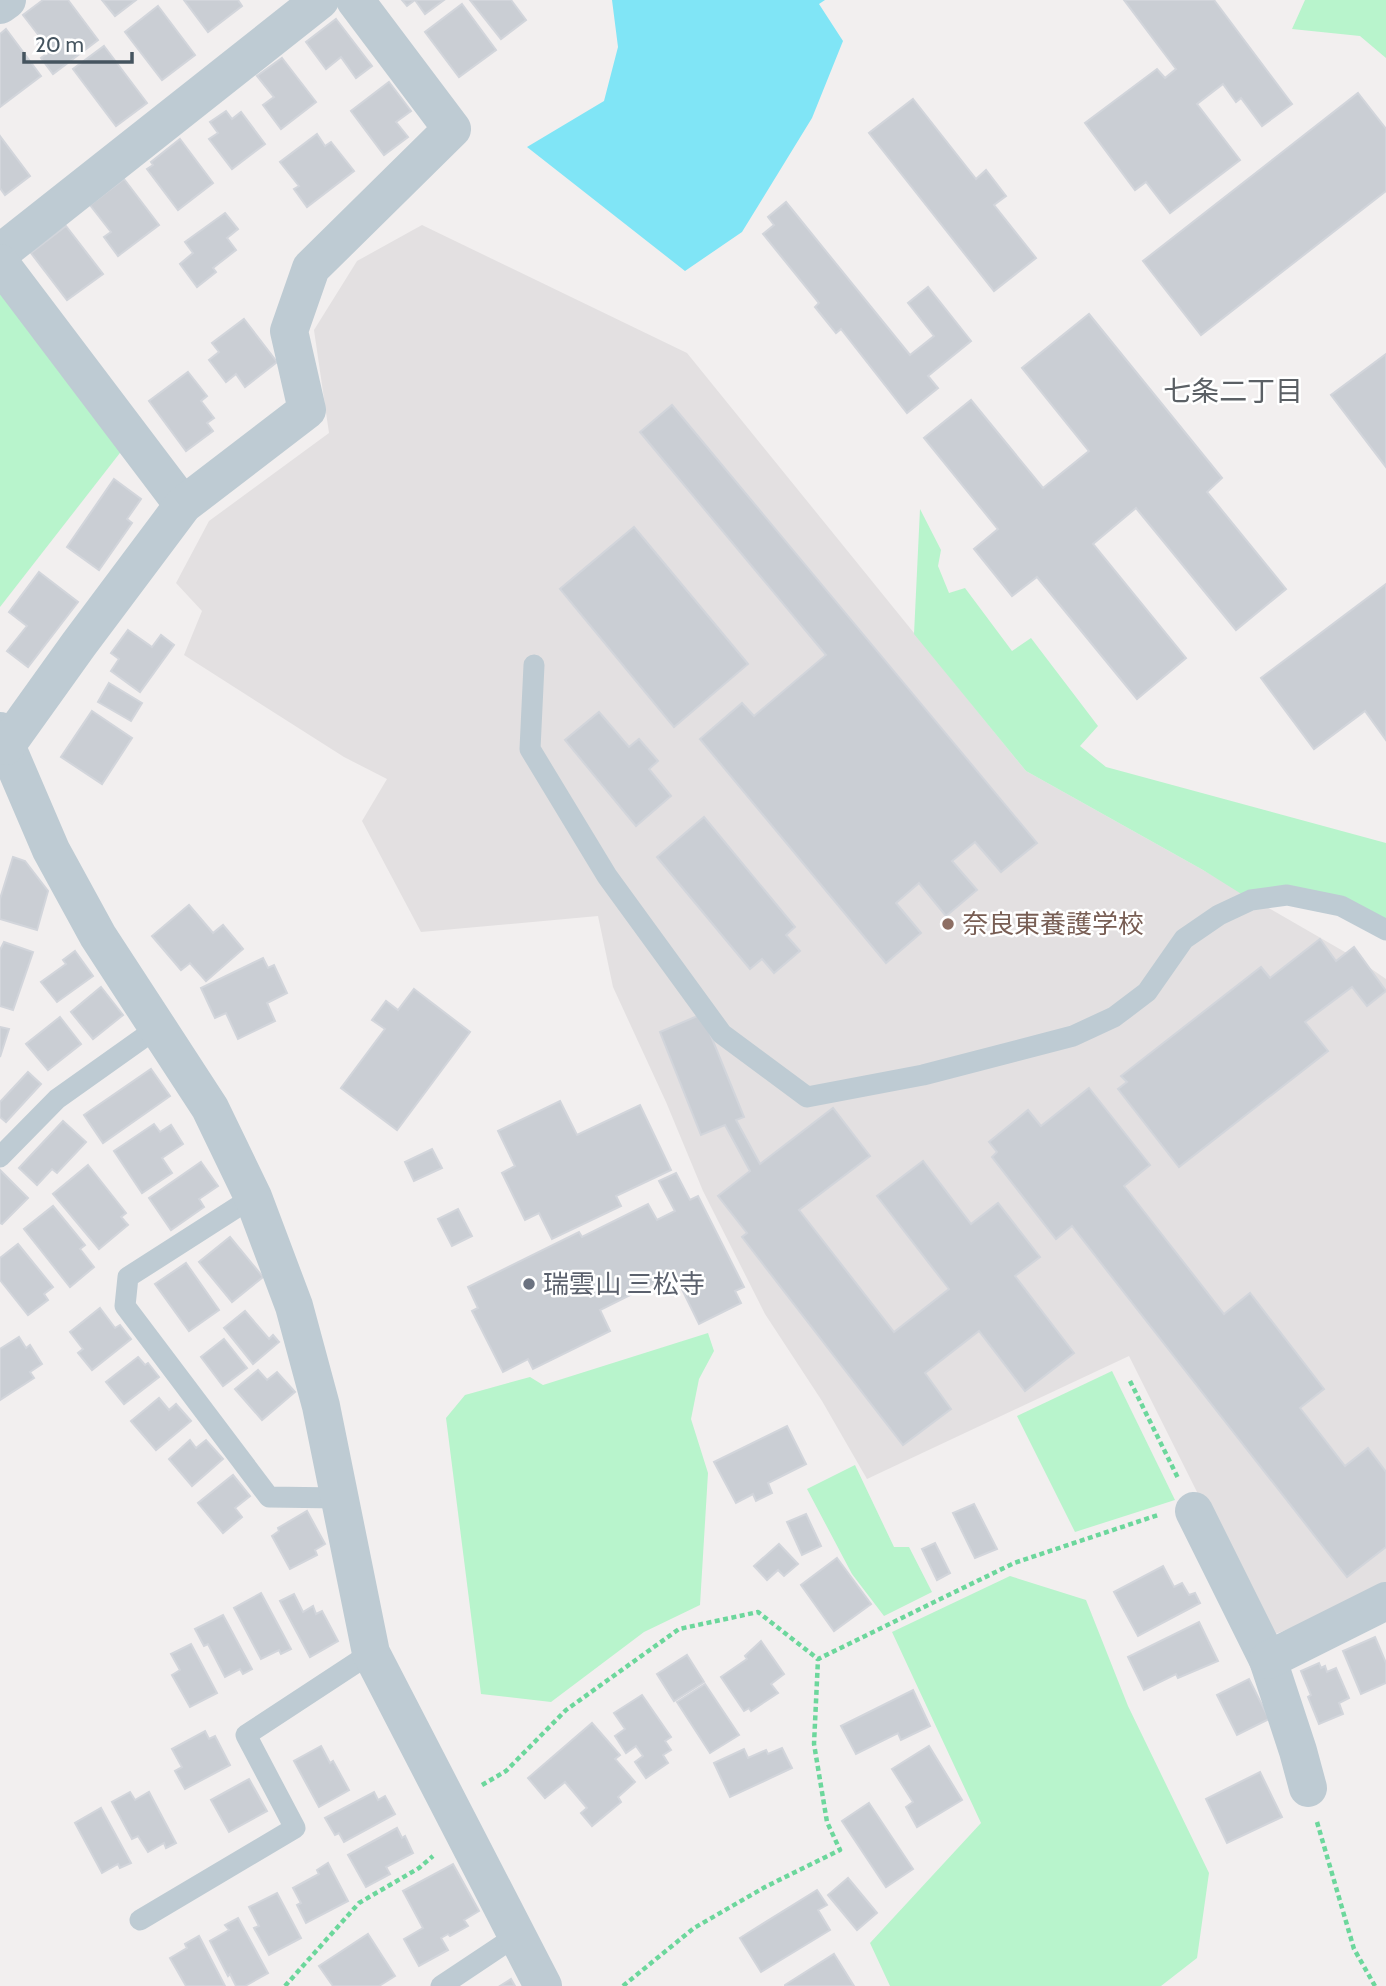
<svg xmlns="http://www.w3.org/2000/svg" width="1386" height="1986" font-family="Cabin,'Noto Sans JP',sans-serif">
<rect width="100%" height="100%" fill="#f2efef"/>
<polygon fill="#e3e0e1" points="422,225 687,353 1026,771 1203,870 1357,959 1386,979 1386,1591 1273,1635 1206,1510 1129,1356 867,1479 822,1401 765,1314 703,1191 666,1102 613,987 598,916 421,932 362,821 387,779 344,757 184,655 202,611 176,583 209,521 329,433 314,330 357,261"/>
<g fill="#b8f4cc">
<polygon points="1305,0 1386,0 1386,58 1360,36 1292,29"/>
<polygon points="0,285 123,449 0,607"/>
<polygon points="920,509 941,550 938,566 949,593 965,588 1012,651 1031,638 1098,726 1080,746 1106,767 1386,843 1386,930 1341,906 1251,900 1203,870 1026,771 914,634"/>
<polygon points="708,1333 714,1351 699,1379 691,1419 708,1473 700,1605 644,1632 551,1702 481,1694 446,1418 465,1395 530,1377 543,1385"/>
<polygon points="1112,1371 1175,1500 1075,1532 1017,1416"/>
<polygon points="855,1465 894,1547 909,1547 932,1592 884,1616 852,1574 807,1489"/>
<polygon points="1010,1576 1086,1600 1128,1706 1209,1873 1197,1958 1161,1986 890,1986 870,1943 981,1823 892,1632"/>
</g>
<polygon fill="#80e5f6" points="612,0 825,0 819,4 843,41 812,118 742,232 685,271 527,147 604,101 618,47"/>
<g fill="#caced4" stroke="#d2d5db" stroke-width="2">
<polygon points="43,0 68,0 98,40 53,74 41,58 45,55 35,41 40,37 23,15"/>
<polygon points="102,0 136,0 115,16"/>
<polygon points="184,0 238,0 242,6 208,32"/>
<polygon points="402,0 444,0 425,14 415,0 407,6"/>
<polygon points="470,0 511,0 526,20 501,39"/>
<polygon points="1124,0 1214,0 1292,104 1262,126 1241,98 1236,102 1223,84 1197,104 1240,160 1170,213 1146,182 1135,190 1085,123 1157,69 1165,78 1176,69"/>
<polygon points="462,4 496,50 459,77 425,32"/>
<polygon points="158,6 195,55 162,80 125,32"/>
<polygon points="336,19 372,66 356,78 341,57 326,69 306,42"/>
<polygon points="6,29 41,76 0,107 0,34"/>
<polygon points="104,46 147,103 116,126 73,69"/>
<polygon points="282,58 316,102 281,129 263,105 274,97 257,76"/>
<polygon points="389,82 411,111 396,122 408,137 384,155 351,111"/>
<polygon points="1358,93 1386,129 1386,191 1201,335 1143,261"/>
<polygon points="913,99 976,179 986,170 1006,196 994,205 1036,258 994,291 869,133"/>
<polygon points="226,111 232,119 241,112 265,144 232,169 209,139 218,133 210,122"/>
<polygon points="317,134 325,146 331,142 354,171 307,207 294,189 299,186 280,162"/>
<polygon points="0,136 30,176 5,195 0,188"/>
<polygon points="180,139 213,183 178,210 147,169 153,165 151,162"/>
<polygon points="124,179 159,225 118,256 104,237 111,232 90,205"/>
<polygon points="786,202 910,355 934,336 908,303 928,287 971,341 928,376 938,388 907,413 841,329 836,333 815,307 819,303 763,234 774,225 768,217"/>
<polygon points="225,213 238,229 227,238 236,250 213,268 216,272 197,287 180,264 193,253 185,242"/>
<polygon points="66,226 103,274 67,300 31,253"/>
<polygon points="1089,314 1222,478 1207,492 1286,589 1236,630 1136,508 1093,544 1186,658 1137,699 1037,577 1012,596 974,549 998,529 924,438 971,400 1043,488 1089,451 1022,368"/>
<polygon points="244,319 277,362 245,387 236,374 226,382 209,360 219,352 212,343"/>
<polygon points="1386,354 1386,467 1331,395"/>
<polygon points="188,372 207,396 201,401 214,418 207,423 213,431 186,451 149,401"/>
<polygon points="672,405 1037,843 1001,872 975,842 952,861 977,890 946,916 919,883 896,903 921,933 886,963 700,739 742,703 754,716 826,655 640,432"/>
<polygon points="114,479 141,499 127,519 132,523 99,570 67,547"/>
<polygon points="634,527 748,664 674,727 560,589"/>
<polygon points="39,572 78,602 28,667 7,651 27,626 9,612"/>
<polygon points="1386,584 1386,740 1365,711 1314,749 1261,678"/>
<polygon points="128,630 152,647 161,635 174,645 140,692 111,671 119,659 111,653"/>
<polygon points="109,683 142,703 131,721 98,702"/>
<polygon points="92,711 132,738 102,784 61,757"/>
<polygon points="599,712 629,747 639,739 658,761 649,769 671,796 636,826 565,740"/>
<polygon points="704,817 795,927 786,935 800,951 774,973 762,959 750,969 657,857"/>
<polygon points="13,857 25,861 48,891 37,930 0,919 0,899"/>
<polygon points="189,905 213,933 223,925 243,949 206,981 190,963 181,970 152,936"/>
<polygon points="1320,939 1336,961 1354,947 1386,991 1367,1006 1352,987 1305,1022 1328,1051 1179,1167 1118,1089 1127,1082 1121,1076 1261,967 1270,978"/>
<polygon points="4,942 33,952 13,1010 0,1006 0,950"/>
<polygon points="75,951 93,976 57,1002 41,982 66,964 63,960"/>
<polygon points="263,958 268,968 274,965 287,993 267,1003 275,1021 238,1039 226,1013 215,1018 201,988"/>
<polygon points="101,987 123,1015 93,1039 71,1012"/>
<polygon points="414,989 470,1032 397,1130 341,1088 385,1029 372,1020 386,1001 398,1010"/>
<polygon points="702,1014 744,1117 736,1120 760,1164 833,1108 870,1156 799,1210 894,1332 949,1289 877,1196 923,1161 971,1224 998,1203 1040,1257 1015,1276 1074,1353 1025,1391 979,1331 925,1373 951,1409 903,1445 742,1237 747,1233 718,1196 750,1171 725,1125 701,1135 660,1032"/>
<polygon points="60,1017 81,1044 48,1070 26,1044"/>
<polygon points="0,1027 9,1029 0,1057"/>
<polygon points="151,1069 170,1096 103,1143 84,1115"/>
<polygon points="28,1072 41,1084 6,1122 0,1117 0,1102"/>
<polygon points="1089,1088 1150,1165 1124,1186 1224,1314 1250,1293 1324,1389 1300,1408 1345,1466 1368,1448 1386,1472 1386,1547 1347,1577 1072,1226 1056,1239 992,1157 997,1152 989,1142 1028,1110 1041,1126"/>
<polygon points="560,1101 577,1135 640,1105 671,1170 616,1196 621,1206 552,1239 539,1213 525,1220 502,1173 515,1166 498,1131"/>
<polygon points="63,1121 86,1142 57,1173 52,1169 37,1185 19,1168"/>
<polygon points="154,1124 160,1132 171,1125 183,1144 162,1158 172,1173 142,1193 114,1151"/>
<polygon points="432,1149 442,1168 414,1181 405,1162"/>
<polygon points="201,1162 218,1186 199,1199 204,1207 171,1230 149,1198"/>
<polygon points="88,1165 126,1213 121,1217 128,1225 99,1249 53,1194"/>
<polygon points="0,1170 28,1198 2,1224 0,1223"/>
<polygon points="676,1173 690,1200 698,1196 744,1287 735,1291 741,1303 699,1324 674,1273 600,1310 610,1331 533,1369 528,1359 503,1372 472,1311 478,1308 468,1287 579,1232 582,1237 648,1204 657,1220 675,1211 659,1181"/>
<polygon points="53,1206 85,1245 80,1249 94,1267 70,1287 24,1229"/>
<polygon points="458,1209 472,1236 452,1246 438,1219"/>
<polygon points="230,1237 263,1277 232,1302 199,1262"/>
<polygon points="18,1244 53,1287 44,1294 48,1300 28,1315 0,1280 0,1258"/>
<polygon points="186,1263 219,1310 189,1331 155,1284"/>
<polygon points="100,1308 115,1328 120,1325 131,1339 92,1370 78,1353 83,1349 70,1332"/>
<polygon points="245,1311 269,1339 273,1335 279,1342 253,1364 224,1328"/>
<polygon points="19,1337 26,1348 30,1345 42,1364 30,1372 34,1378 0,1400 0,1349"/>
<polygon points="224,1339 247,1368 223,1386 201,1357"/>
<polygon points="138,1357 145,1365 148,1363 159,1377 124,1404 106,1382"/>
<polygon points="258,1370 267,1380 277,1372 295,1392 262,1420 235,1389"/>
<polygon points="159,1398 169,1410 176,1404 191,1421 156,1450 131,1421"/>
<polygon points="787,1426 806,1464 768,1483 772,1493 756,1501 753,1494 736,1503 714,1462"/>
<polygon points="190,1440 196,1448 206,1440 223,1459 192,1486 169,1459"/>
<polygon points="233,1475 250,1496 235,1508 242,1517 223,1533 198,1503"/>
<polygon points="974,1504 997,1549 975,1558 953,1513"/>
<polygon points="307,1511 325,1544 315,1550 317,1555 290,1569 272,1536 279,1531 278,1528"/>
<polygon points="806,1514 821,1546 802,1555 787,1522"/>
<polygon points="935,1543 950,1573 937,1580 922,1549"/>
<polygon points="779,1544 798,1564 784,1576 778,1570 767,1580 754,1566"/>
<polygon points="837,1558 871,1604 834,1631 801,1585"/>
<polygon points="1163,1566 1174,1587 1182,1583 1189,1595 1195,1593 1200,1603 1138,1636 1114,1592"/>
<polygon points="261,1593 291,1649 281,1654 279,1650 261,1659 234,1608"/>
<polygon points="294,1594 303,1612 313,1606 316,1614 322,1611 338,1641 310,1657 280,1601"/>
<polygon points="223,1615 252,1669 243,1674 240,1669 225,1677 208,1644 204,1646 195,1629"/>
<polygon points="1199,1622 1218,1661 1178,1678 1176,1674 1144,1690 1128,1657"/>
<polygon points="1375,1637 1386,1663 1386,1683 1361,1694 1343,1651"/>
<polygon points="761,1641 784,1674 771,1684 778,1693 751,1711 749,1708 744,1711 721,1677 747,1659 745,1656"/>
<polygon points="191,1644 217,1693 190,1707 172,1675 180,1670 171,1654"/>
<polygon points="687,1655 704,1682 674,1701 657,1674"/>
<polygon points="1319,1663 1321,1668 1325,1666 1327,1672 1336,1668 1349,1698 1339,1703 1343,1714 1319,1724 1308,1697 1311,1695 1301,1671"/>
<polygon points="1249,1679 1269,1719 1237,1735 1217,1695"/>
<polygon points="705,1684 739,1735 710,1753 677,1702"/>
<polygon points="913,1690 930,1726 901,1740 898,1733 856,1754 841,1726"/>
<polygon points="642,1695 671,1737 665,1741 671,1750 663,1755 668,1763 646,1778 635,1762 643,1756 636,1746 626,1753 615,1736 625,1729 614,1713"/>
<polygon points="592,1723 620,1755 615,1759 635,1782 618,1797 621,1802 592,1826 581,1813 587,1808 565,1782 545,1798 528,1778"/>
<polygon points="205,1731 209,1739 215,1736 230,1765 185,1789 175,1771 182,1767 172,1749"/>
<polygon points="321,1746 330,1763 333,1761 349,1790 319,1807 294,1761"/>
<polygon points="929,1746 962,1800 917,1827 906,1807 913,1802 892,1769"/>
<polygon points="782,1748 792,1768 730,1797 714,1763 744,1749 748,1758 766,1750 768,1754"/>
<polygon points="1260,1772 1282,1817 1227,1843 1206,1799"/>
<polygon points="249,1779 267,1811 229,1832 211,1800"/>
<polygon points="130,1792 135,1800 149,1792 176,1843 166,1848 164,1843 148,1852 138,1836 132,1839 112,1802"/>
<polygon points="374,1792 378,1800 385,1796 395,1814 344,1842 339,1833 335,1835 325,1818"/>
<polygon points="869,1803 913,1869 886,1887 842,1821"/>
<polygon points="101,1808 131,1863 120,1868 118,1864 102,1873 75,1823"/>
<polygon points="397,1828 402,1838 405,1836 413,1853 386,1867 390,1874 366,1887 348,1855"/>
<polygon points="328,1863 348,1901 306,1923 297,1905 301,1903 293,1888 319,1874 317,1870"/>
<polygon points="453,1864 479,1911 464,1920 468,1926 450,1936 448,1934 441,1938 448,1950 419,1966 404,1939 423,1928 403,1891"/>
<polygon points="848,1878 877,1913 857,1930 828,1895"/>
<polygon points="817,1890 827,1905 818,1910 830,1930 761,1972 740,1938"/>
<polygon points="277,1893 301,1938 269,1955 254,1928 259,1926 249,1907"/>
<polygon points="238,1918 268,1973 245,1986 236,1986 230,1974 228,1976 210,1941 229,1930 225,1925"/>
<polygon points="368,1934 395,1976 379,1986 333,1986 319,1966"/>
<polygon points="199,1936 225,1986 186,1986 170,1958 187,1948 185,1944"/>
<polygon points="834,1954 854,1986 785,1986 785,1985"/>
<polygon points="511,1979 515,1986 500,1986"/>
</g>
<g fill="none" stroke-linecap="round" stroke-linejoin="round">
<g stroke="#6cd79c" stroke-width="4.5" stroke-dasharray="5 3.5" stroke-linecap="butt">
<polyline points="1130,1381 1178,1478"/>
<polyline points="482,1785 506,1771 566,1710 679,1629 758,1612 818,1659 1014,1563 1158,1515"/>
<polyline points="1317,1822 1354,1949 1375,1986"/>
<polyline points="285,1986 359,1903 419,1868 433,1856"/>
<polyline points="623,1986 694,1928 765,1887 840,1850 827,1822 814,1744 818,1659"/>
</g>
<g stroke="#becbd3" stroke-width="21">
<polyline points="534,665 530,749 607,876 722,1034 807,1097 923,1075 1073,1036 1114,1017 1147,992 1184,939 1219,915 1251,900 1287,895 1341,906 1386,930"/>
<polyline points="0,1157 57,1099 157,1028"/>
<polyline points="253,1197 128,1277 125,1306 269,1497 339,1498"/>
<polyline points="140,1920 295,1828 246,1735 371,1653"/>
<polyline points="441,1986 516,1936"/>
</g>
<g stroke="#becbd3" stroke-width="38">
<polyline points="0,5 7,0"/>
<polyline points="0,253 320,0"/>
<polyline points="0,263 183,505"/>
<polyline points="0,731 51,850 98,936 210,1108 253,1197 294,1306 321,1406 371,1653 543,1986"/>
<polyline points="6,746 79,644 183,505 307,410 289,331 311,268 452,129 355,0"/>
<polyline points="1194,1511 1268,1660 1298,1751 1308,1788"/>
<polyline points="1268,1660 1386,1601"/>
</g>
</g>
<circle fill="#8d6e63" stroke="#fff" stroke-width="2.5" cx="948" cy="924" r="7"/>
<circle fill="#6b7280" stroke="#fff" stroke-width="2.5" cx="529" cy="1284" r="7"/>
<g text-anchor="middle" stroke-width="5" stroke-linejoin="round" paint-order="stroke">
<g font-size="26" fill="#785e54" stroke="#fff" text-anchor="start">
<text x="962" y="933">奈良東養護学校</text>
</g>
<g font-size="26" fill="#5b616d" stroke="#fff" text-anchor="start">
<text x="543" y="1293">瑞雲山 三松寺</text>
</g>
<g font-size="28" fill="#5b6065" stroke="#fff">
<text x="1233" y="401">七条二丁目</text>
</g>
</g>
<path d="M24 52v10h108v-10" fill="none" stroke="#45545f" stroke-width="3.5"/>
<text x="35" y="52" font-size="21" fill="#45545f" stroke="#ffffff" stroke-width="5" paint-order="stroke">20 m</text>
</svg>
